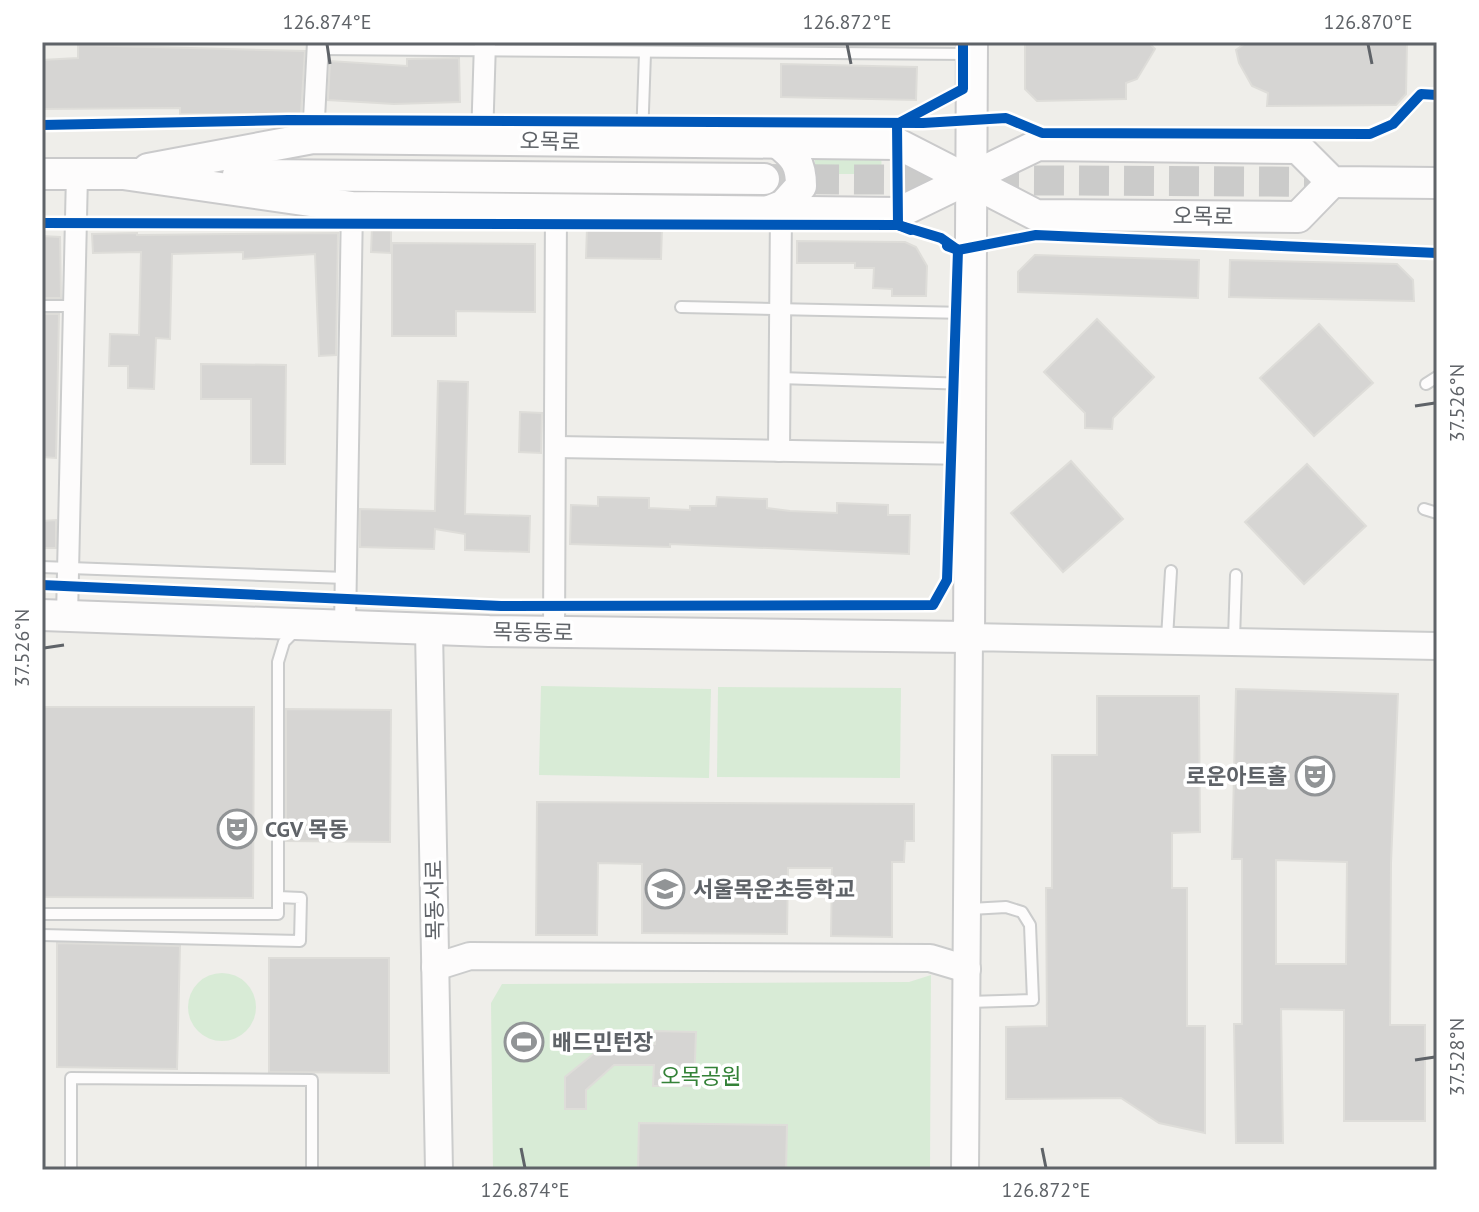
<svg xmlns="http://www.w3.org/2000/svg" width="1479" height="1212" font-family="'PT Sans','Noto Sans KR',sans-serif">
<rect width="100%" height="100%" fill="#efeeea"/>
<g fill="#d8ebd6">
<polygon points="882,148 881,174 816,174 814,153"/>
<polygon points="541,686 711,689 709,778 539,775"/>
<polygon points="718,687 901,688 900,778 717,777"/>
<circle cx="222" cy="1007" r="34"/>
<polygon points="931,975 930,1170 493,1170 491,1003 502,984 909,982"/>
</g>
<g fill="#d6d5d3" stroke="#deddd9" stroke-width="2" fill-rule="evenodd">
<polygon points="1025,42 1148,42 1155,49 1137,79 1126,83 1126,99 1037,101 1025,89"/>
<polygon points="1247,42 1407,42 1406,94 1396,105 1267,106 1268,93 1252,86 1239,63 1236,50"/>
<polygon points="78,45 305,51 301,114 180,114 180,108 42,109 42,60 78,58"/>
<polygon points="459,58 460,102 394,104 328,100 330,61 407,66 407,59"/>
<polygon points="781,64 917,67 916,100 781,97"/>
<polygon points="372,227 391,228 391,253 371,252"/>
<polygon points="587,228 662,228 661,259 586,258"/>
<polygon points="137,233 137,235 338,233 336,355 319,356 315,254 243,259 243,252 172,254 170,339 156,338 154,389 128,388 128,366 109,366 110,334 139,335 141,252 93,253 92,234"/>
<polygon points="42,236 60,237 61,298 42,298"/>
<polygon points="797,241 905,242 916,247 927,266 926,296 892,296 892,289 873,288 874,268 855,268 855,263 797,263"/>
<polygon points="392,243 535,244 535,312 456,311 456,336 392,336"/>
<polygon points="1035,255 1199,260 1198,298 1018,292 1018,272"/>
<polygon points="1230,260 1397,264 1413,280 1414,301 1229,297"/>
<polygon points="42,314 59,314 56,458 42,457"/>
<polygon points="1097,319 1154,377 1113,418 1112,429 1085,428 1085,413 1044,372"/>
<polygon points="1319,324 1373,383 1314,436 1260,378"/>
<polygon points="201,364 286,365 285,464 251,464 251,399 201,399"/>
<polygon points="438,381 468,382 465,514 530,516 529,552 465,550 465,534 435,529 434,549 360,547 360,509 435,511"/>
<polygon points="520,412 542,413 541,453 519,452"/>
<polygon points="1071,461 1123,519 1063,572 1011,513"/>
<polygon points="1307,464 1366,526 1304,584 1245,522"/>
<polygon points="598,497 649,498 649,508 690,510 690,506 716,506 717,497 767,499 767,508 790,511 837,513 837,503 888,505 888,515 910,515 909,554 670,544 670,547 570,544 571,505 598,506"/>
<polygon points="56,520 56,548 42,548 42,521"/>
<path d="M 1236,689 L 1398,694 L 1391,863 L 1390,1025 L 1425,1025 L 1425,1121 L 1344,1121 L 1344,1010 L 1281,1009 L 1283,1143 L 1236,1143 L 1234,1024 L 1242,1024 L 1242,859 L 1232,859 ZM 1276,860 L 1347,862 L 1346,964 L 1276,964 Z"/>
<polygon points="1097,696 1199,696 1200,832 1172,833 1172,888 1187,888 1187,1026 1205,1026 1205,1133 1159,1123 1121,1098 1006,1099 1006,1027 1047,1026 1046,888 1052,888 1052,755 1097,755"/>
<polygon points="42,707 254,707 253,898 42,897"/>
<polygon points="286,709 391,710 390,842 286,841"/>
<polygon points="537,802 914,804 914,841 905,841 904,862 892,862 892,937 831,936 832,868 788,868 787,934 642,933 642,864 598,863 597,935 536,935"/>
<polygon points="57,943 180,946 177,1069 57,1067"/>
<polygon points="269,958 389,958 389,1073 269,1072"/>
<polygon points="655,1031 696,1032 694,1086 653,1086 654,1065 614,1065 586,1090 586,1109 565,1109 565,1077 607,1043 655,1044"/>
<polygon points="639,1123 787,1125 786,1170 638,1170"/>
</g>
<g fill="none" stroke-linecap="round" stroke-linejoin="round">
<polyline stroke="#cbcbca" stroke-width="30" stroke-dasharray="30 15" stroke-linecap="butt" points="764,179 1351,182"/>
<g stroke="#cbcccc" stroke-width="14">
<g id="service">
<polyline points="318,49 970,54"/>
<polyline points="642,139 645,53"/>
<polyline points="42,306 72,306"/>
<polyline points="681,307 967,313"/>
<polyline points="779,378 969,384"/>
<polyline points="1426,384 1437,377"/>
<polyline points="1424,509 1437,513"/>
<polyline points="42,567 346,578"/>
<polyline points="1167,638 1171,571"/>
<polyline points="1234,640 1236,575"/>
<polyline points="42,914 278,914 278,662 284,642 295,631"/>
<polyline points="42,935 300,941 301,898 278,897"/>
<polyline points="968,1002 1033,1000 1030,925 1022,912 1006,907 970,909"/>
<polyline points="71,1170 71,1078 312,1080 312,1170"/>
</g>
</g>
<g stroke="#cbcccc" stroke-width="24">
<g id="minor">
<polyline points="313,138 318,42"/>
<polyline points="482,140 485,42"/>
<polyline points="557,447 970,454"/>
<polyline points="779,451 781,212"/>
<polyline points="67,616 77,174"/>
<polyline points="345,626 352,207"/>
<polyline points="554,633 556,209"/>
</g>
</g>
<g stroke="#cbcccc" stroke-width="30">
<g id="tertiary">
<polyline points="429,630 439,1170"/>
<polyline points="435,967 470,956 930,958 967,969"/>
<polyline points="965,1170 969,637 1437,646"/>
</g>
</g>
<g stroke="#cacacb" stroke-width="34">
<g id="secondary">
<polyline points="148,169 313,138 898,144 1036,215 1298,217 1332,182"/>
<polyline points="42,174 142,174"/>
<polyline points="123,174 352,207 898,213 1038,145 1298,148 1332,182 1437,183"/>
<polyline points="238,175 764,179"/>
<path d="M 767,212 L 784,205 L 801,186 C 801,164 795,156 778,143"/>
<polyline points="42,615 489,631 969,637 972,42"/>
</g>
</g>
<use href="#service" stroke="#fdfcfc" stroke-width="10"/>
<use href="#minor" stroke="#fdfcfc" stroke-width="20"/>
<use href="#tertiary" stroke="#fdfcfc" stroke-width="26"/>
<use href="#secondary" stroke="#fdfcfc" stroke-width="30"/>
<g stroke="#fff" stroke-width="15">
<g id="cycleway">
<polyline points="901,122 963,89 963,42"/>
<polyline points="42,125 288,120 923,123 1006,118 1042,133 1370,134 1393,124 1421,94 1437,95"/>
<polyline points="42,223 898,225 911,230"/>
<polyline points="947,246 958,250 1036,235 1437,253"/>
<polyline points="42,585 501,606 933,605 947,580 958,250 941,238 898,225 897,123"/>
</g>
</g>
<use href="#cycleway" stroke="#0057b8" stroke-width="10"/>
</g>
<path fill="none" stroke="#5f6368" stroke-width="3" d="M 327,44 L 330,64M 847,44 L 851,64M 1368,44 L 1372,64M 1415,406 L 1435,403M 44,648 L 64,645M 1415,1060 L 1435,1057M 521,1148 L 525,1168M 1042,1148 L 1046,1168"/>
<defs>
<g id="theatre-ring" transform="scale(2)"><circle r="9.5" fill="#fff" stroke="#919496" stroke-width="1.5"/><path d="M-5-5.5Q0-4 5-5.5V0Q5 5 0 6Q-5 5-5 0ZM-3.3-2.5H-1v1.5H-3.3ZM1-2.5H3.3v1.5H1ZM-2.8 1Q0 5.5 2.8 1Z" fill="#919496"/></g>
<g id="school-ring" transform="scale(2)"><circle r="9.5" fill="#fff" stroke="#919496" stroke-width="1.5"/><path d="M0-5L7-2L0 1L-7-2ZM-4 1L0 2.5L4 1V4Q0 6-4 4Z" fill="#919496"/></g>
<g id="stadium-ring" transform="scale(2)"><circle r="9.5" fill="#fff" stroke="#919496" stroke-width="1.5"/><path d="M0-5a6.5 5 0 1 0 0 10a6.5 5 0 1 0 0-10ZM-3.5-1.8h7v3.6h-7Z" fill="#919496"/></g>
</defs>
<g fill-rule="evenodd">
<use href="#theatre-ring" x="1315" y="776"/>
<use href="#theatre-ring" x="237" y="829"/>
<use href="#school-ring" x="665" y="889"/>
<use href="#stadium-ring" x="524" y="1042"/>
</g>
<g text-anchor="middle" stroke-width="7" stroke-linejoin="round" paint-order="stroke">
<g font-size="22" fill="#5f6368" stroke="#fff">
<text transform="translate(550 141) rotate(1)" y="8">오목로</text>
<text transform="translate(1203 216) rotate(1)" y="8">오목로</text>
<text transform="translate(533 632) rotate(1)" y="8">목동동로</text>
<text transform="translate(434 900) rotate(-91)" y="8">목동서로</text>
</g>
<g font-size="22" font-weight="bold" fill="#5f6368" stroke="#fff" text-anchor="start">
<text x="1287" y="784" text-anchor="end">로운아트홀</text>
<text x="265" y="837">CGV 목동</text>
<text x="693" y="897">서울목운초등학교</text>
<text x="552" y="1050">배드민턴장</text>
</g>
<g font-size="22" fill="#348238" stroke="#fff">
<text x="701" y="1084">오목공원</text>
</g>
</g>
<rect width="1479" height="1212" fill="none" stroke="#ffffff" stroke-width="88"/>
<rect x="44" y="44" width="1391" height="1124" fill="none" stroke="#5f6368" stroke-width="3"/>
<g font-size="20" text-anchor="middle" fill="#5f6368">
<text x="327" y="29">126.874°E</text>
<text x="847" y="29">126.872°E</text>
<text x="1368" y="29">126.870°E</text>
<text transform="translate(1457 403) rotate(-90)" y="7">37.526°N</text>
<text transform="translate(22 648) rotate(-90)" y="7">37.526°N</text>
<text transform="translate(1457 1057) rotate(-90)" y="7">37.528°N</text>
<text x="525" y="1197">126.874°E</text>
<text x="1046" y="1197">126.872°E</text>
</g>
</svg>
